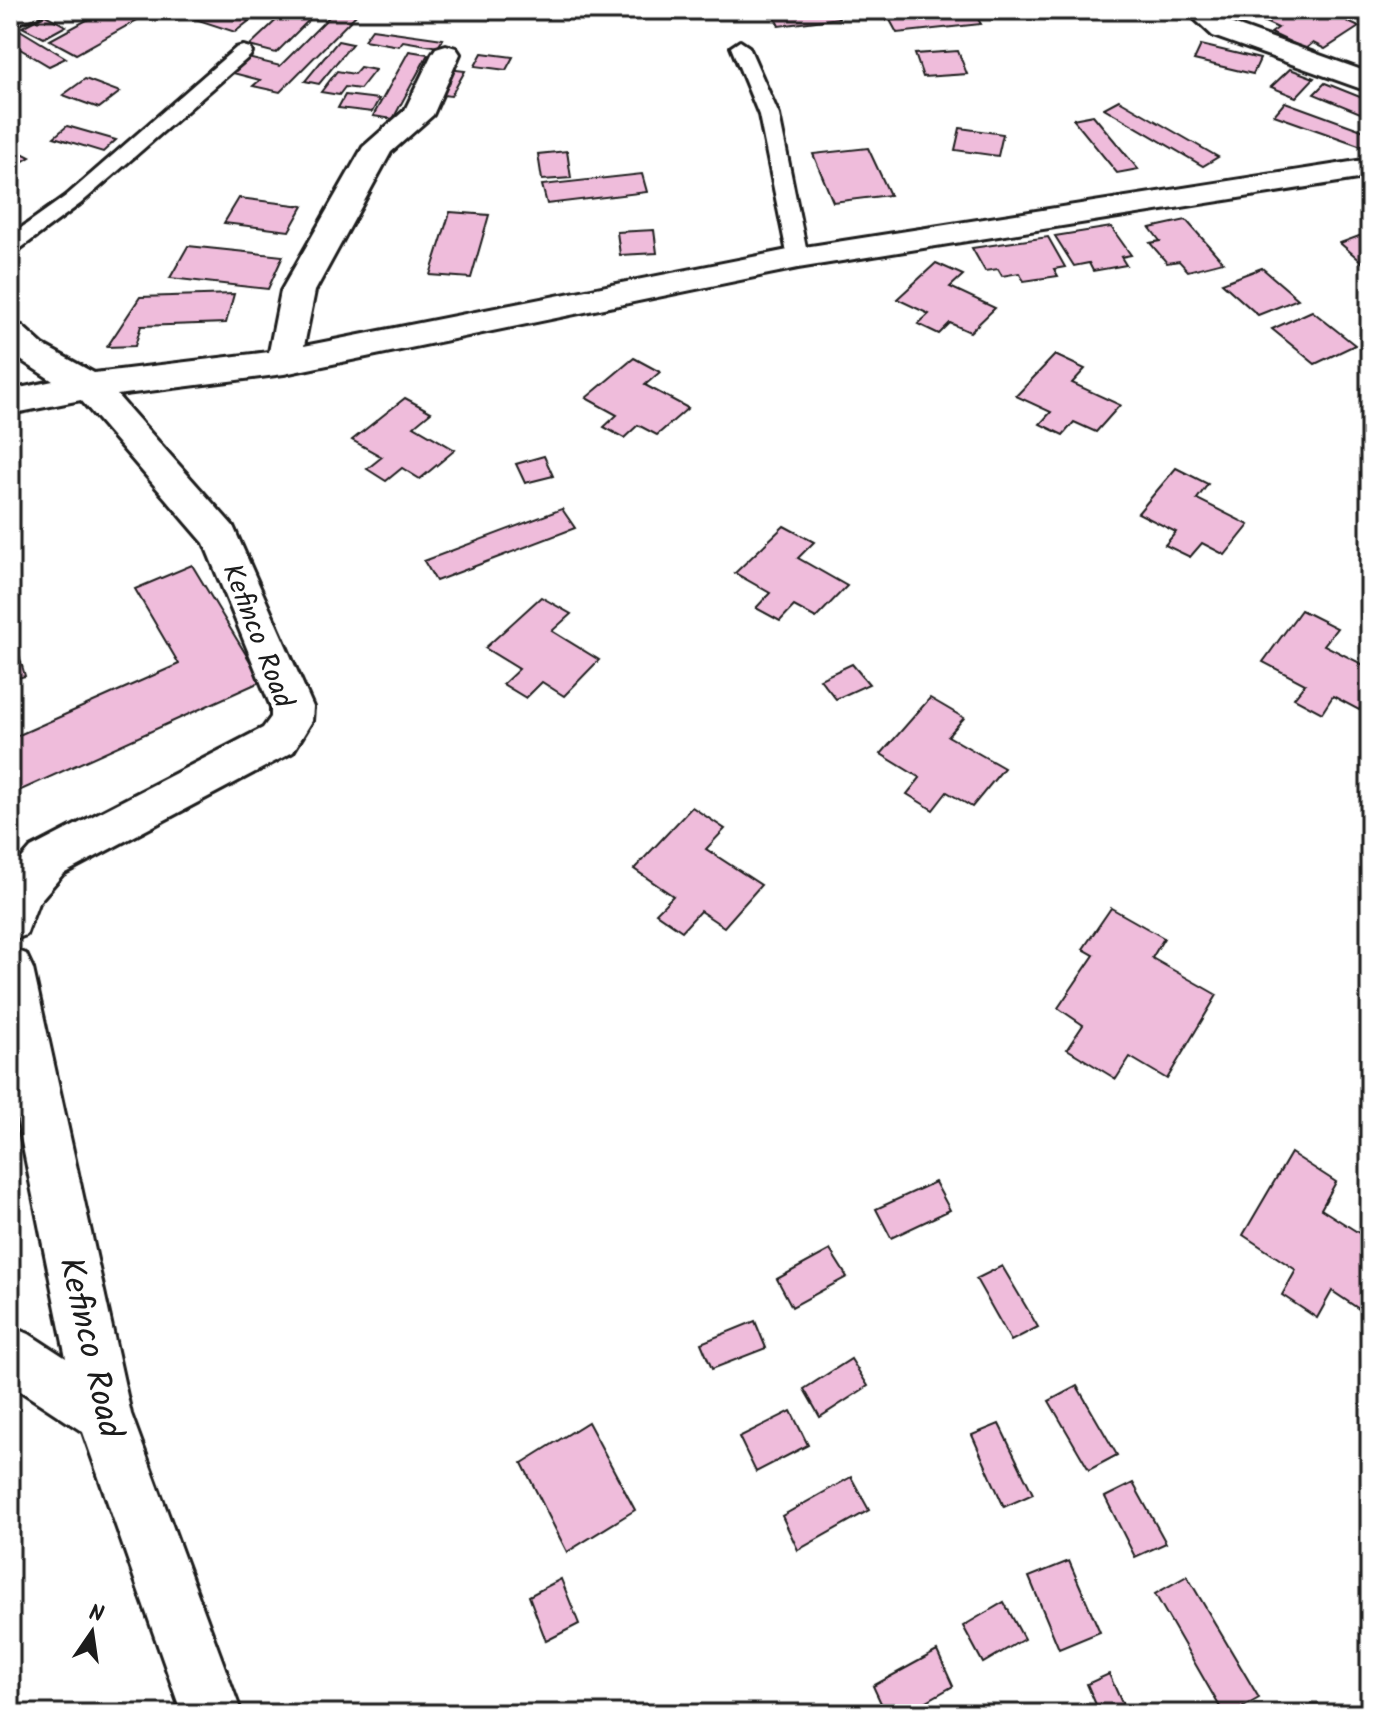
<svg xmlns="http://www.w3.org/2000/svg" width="1380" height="1724" font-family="Kalam,sans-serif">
<rect width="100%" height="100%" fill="#fff"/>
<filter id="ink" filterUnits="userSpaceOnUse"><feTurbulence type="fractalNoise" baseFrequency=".0125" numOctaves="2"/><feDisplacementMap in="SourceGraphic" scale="16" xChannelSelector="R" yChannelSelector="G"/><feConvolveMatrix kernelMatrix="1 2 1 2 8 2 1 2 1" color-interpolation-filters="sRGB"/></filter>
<g filter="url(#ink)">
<g fill="#efbcdb" stroke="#1c1c1c" stroke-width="2">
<polygon points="105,10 155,10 76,54 50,40"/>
<polygon points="198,10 217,10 249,21 235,32 189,17"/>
<polygon points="287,10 319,10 276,53 249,46"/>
<polygon points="336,10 361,10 280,92 253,86 260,80 233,73 248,58 280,66"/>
<polygon points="771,10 835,10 839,18 779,26"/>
<polygon points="1284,10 1338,10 1355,18 1348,22 1359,27 1325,49 1313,43 1305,49 1271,33 1278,28 1265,22"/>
<polygon points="973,11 981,24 897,33 890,20"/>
<polygon points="45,15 66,26 44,38 22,27"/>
<polygon points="372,29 443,39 438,47 403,41 399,46 364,40"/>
<polygon points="20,30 66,58 49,66 10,43 10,35"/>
<polygon points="338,41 352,44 319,84 305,81"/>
<polygon points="1201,45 1260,59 1253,74 1194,60"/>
<polygon points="409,51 428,54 393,119 373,116"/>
<polygon points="958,51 967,74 923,77 915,54"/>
<polygon points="482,53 513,57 506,70 475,66"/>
<polygon points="360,67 375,70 360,89 345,87 339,95 321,92 337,71 354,74"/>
<polygon points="448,69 465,71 451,96 433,94"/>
<polygon points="1290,69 1314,78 1296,97 1271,87"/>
<polygon points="85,79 120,92 99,108 63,95"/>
<polygon points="1325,83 1370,101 1370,117 1314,94"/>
<polygon points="345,95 379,99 372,112 338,108"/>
<polygon points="1119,100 1218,157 1203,166 1104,108"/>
<polygon points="1285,102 1370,133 1370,149 1274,115"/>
<polygon points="1093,115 1138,169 1117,173 1073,119"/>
<polygon points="67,126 116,140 103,152 54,137"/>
<polygon points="960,128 1003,134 998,156 955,150"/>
<polygon points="10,147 30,157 10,169"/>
<polygon points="868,148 890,195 833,202 813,154"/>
<polygon points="567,151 571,178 542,180 538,154"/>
<polygon points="642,174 647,192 547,204 542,185"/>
<polygon points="239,198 303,206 289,231 224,223"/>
<polygon points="450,212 489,215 471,278 430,275"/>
<polygon points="1186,220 1223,262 1188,271 1179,261 1167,263 1150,243 1160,241 1150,228"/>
<polygon points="1111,227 1131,255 1121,257 1126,265 1093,271 1089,263 1074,266 1055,236"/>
<polygon points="654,230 657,253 620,255 617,232"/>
<polygon points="1370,232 1370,269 1340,243"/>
<polygon points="1048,237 1065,267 1054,269 1058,276 1024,281 1019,273 1002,276 998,269 985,271 972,248"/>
<polygon points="188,246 283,256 268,289 170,278"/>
<polygon points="936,263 963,275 950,287 995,308 970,332 950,323 939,334 918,324 929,314 897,299"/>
<polygon points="1262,268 1298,299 1258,315 1222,283"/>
<polygon points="234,294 226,323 141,326 135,346 107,347 140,297"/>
<polygon points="1312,311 1355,345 1315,364 1272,329"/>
<polygon points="1055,355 1085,369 1072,383 1120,405 1096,432 1074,422 1063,435 1040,424 1051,412 1016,396"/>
<polygon points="634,358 660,372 645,385 688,408 657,435 638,425 624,438 604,427 617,415 586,398"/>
<polygon points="405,398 431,412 414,426 455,450 420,479 402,468 386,481 367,469 382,457 352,440"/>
<polygon points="544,456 553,476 525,483 516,464"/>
<polygon points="1176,468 1208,484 1197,499 1249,525 1225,555 1202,543 1190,557 1165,545 1176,532 1138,513"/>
<polygon points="562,509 575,528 436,581 424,561"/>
<polygon points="784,526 814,542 798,558 847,586 816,618 794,606 780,621 756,608 770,593 735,573"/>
<polygon points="192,565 262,681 10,795 10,739 179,664 135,589"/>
<polygon points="541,597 571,614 552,631 599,660 564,696 542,682 526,698 503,684 519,669 485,648"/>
<polygon points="1301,610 1337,628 1324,645 1370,668 1370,694 1359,710 1333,696 1322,713 1294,698 1305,684 1263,662"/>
<polygon points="10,623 25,676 10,680"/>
<polygon points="852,664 869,684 836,699 820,679"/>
<polygon points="930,698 964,718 948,736 1004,768 972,807 947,792 933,810 907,794 920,778 881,754"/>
<polygon points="692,807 725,829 706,849 761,885 724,927 700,911 682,931 656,913 673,896 634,869"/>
<polygon points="1111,908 1164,938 1152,958 1217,995 1167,1079 1130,1057 1116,1079 1067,1049 1083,1025 1058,1008 1094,955 1083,949"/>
<polygon points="1291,1153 1336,1182 1321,1209 1370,1240 1370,1304 1365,1313 1332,1291 1317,1318 1282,1295 1296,1270 1243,1235"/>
<polygon points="935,1182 950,1210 891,1238 876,1209"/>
<polygon points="830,1250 847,1277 792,1307 777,1279"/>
<polygon points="1002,1266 1038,1327 1011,1341 976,1279"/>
<polygon points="755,1321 766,1348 712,1369 701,1343"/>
<polygon points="851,1359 868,1386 820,1417 804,1389"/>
<polygon points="1077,1386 1117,1455 1089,1470 1049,1401"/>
<polygon points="791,1411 808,1445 756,1472 739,1437"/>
<polygon points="588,1422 635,1510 567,1552 522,1463"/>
<polygon points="999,1424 1033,1494 1004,1507 972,1435"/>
<polygon points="851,1477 869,1510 798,1550 782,1516"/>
<polygon points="1133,1483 1166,1543 1135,1557 1105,1497"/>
<polygon points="1069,1561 1100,1632 1059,1649 1029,1577"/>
<polygon points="1187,1576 1259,1698 1231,1714 1224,1714 1155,1594"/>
<polygon points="561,1579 579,1624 546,1641 529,1596"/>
<polygon points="1004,1602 1024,1639 983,1663 963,1626"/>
<polygon points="937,1651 953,1686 904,1714 886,1714 873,1686"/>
<polygon points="1109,1674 1126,1712 1120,1714 1100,1714 1087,1684"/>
</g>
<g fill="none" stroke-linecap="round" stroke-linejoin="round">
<g stroke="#1c1c1c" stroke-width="6">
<g id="service">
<polygon points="740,41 749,47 779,115 808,258 805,263 791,263 788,258 759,115 731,47"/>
<polygon points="243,46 250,48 252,52 250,56 80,204 17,251 10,253 10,236 66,196 236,48"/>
</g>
</g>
<g stroke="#1c1c1c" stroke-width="6">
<g id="minor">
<polygon points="10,10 42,10 38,16 10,26"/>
<polygon points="1185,10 1216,10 1233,24 1370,73 1370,92 1213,36"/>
<polygon points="446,45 456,48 460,54 433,115 391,152 315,291 304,346 798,248 1370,159 1370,177 798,268 284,374 117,395 233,526 313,707 312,721 293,752 63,874 38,903 26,935 10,941 10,872 31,848 263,728 271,717 271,707 204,543 81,400 10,414 10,390 53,381 10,353 10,323 22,326 43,345 94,373 269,352 281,291 363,147 405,110 432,54 436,48"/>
<polygon points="10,948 26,954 33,969 131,1414 242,1714 182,1714 83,1432 10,1384 10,1326 29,1334 66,1358 10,1083"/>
</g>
</g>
<use href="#service" fill="#fff" fill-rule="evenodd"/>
<use href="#minor" fill="#fff" fill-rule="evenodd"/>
</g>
</g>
<g text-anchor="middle" stroke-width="8" stroke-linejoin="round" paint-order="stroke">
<g font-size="28" fill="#1c1c1c" stroke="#fff">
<text transform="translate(259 635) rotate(69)" y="10">Kefinco Road</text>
</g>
<g font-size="34" fill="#1c1c1c" stroke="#fff">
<text transform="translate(92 1347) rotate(77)" y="12">Kefinco Road</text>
</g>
</g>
<rect width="1380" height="1724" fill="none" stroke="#fff" stroke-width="40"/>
<rect x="20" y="20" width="1340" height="1684" fill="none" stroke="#1c1c1c" stroke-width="3" filter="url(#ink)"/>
<g transform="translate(92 1632) rotate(13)" stroke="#ffffff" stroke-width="6" paint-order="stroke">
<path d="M0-6L14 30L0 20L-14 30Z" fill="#1c1c1c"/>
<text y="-12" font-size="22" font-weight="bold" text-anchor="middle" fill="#1c1c1c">N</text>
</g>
</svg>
